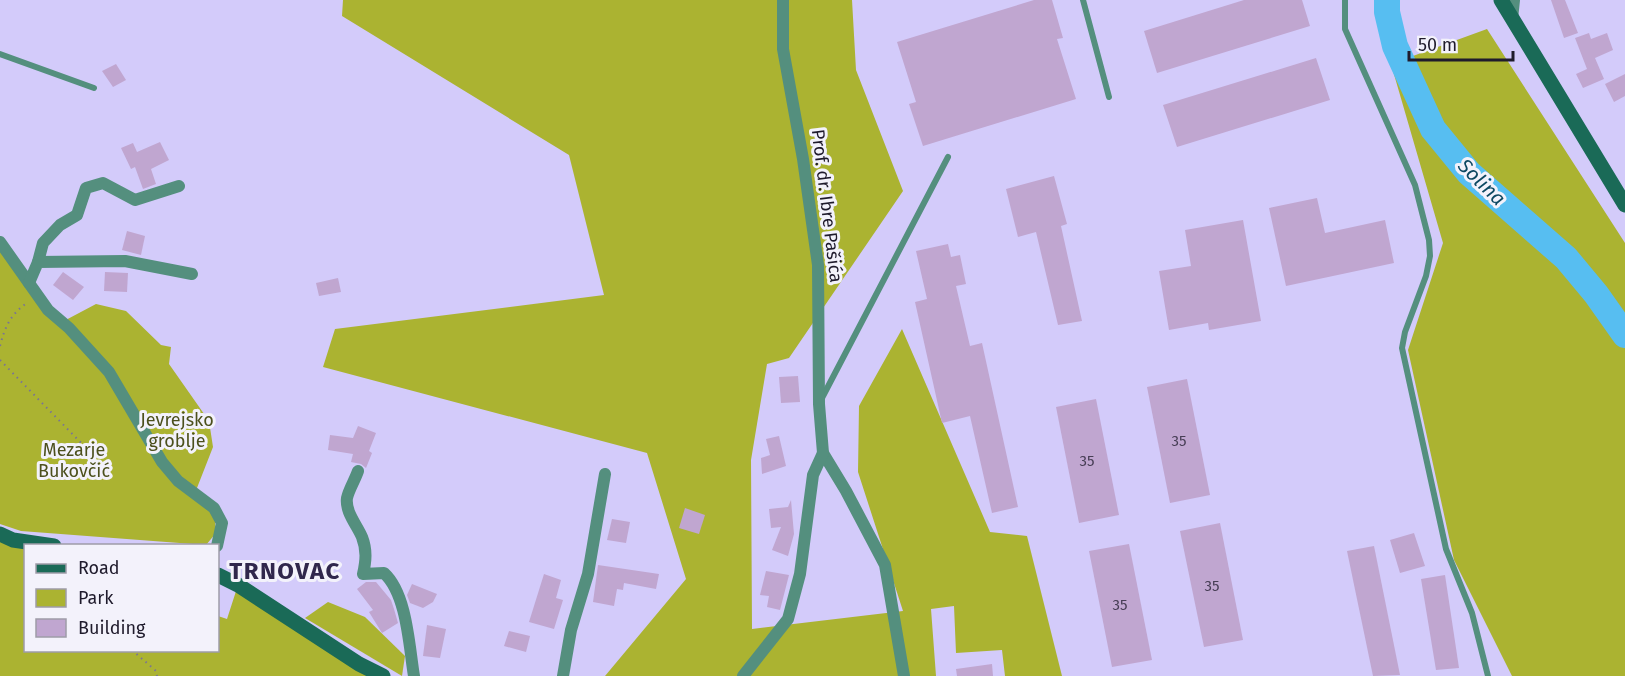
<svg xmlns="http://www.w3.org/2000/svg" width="1625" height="676" font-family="'Fira Sans',sans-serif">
<rect width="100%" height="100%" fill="#d3cbfa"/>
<g fill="#abb331">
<polygon points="343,0 852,0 856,70 903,191 789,358 767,364 751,460 752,629 903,611 858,472 859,406 902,329 990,532 1027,536 1062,676 1005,676 1002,650 956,653 954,606 931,609 936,676 605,676 686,579 647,453 323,367 335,329 604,295 569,155 342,16"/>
<polygon points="1487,29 1625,243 1625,676 1512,676 1454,560 1408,350 1443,243 1391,64"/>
<polygon points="0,242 62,322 96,304 126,311 161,345 171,347 169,364 209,421 213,447 195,493 214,508 216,533 206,545 21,531 0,524"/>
<polygon points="0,534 26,546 26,650 218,650 218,616 227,619 238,585 383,676 0,676"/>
<polygon points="328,602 365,617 405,656 402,676 305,618"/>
</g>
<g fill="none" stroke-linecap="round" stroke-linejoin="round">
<polyline stroke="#57bef1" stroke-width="26" points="1387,0 1387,12 1395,46 1433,129 1469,173 1566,258 1596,294 1625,335"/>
</g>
<g fill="#c0a6d0">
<polygon points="1034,0 1052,0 1063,38 1057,39 1076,99 923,146 909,104 916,102 897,42"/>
<polygon points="1244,0 1302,0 1310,26 1157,73 1144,31"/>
<polygon points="1551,0 1565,0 1578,33 1564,38"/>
<polygon points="1589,33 1591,39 1607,33 1613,50 1595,58 1604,79 1583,88 1576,74 1587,69 1575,38"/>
<polygon points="1316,58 1330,100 1177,147 1163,105"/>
<polygon points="116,64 126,80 113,87 102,71"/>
<polygon points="1625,74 1625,96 1614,102 1605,84"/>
<polygon points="160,142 169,160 151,169 156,184 143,189 135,167 131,169 121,148 133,143 137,152"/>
<polygon points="1054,176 1067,224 1061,226 1082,321 1058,325 1036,232 1018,237 1006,189"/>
<polygon points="1317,198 1325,233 1385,220 1394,263 1286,286 1269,208"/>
<polygon points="1243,220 1261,321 1209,330 1208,323 1169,330 1159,271 1191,266 1185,230"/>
<polygon points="127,231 145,236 141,255 122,250"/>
<polygon points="948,244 951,257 960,255 966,284 956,286 970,346 982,343 1018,507 992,513 970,416 942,423 915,302 927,299 916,251"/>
<polygon points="63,272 84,287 73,300 53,285"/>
<polygon points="105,272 128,273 127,292 104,291"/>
<polygon points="338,278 341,292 319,296 316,283"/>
<polygon points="798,376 800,402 781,403 779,377"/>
<polygon points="1187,379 1210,495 1170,503 1147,387"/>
<polygon points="1096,399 1119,515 1079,523 1056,407"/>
<polygon points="358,426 376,433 369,451 372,453 366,468 361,464 351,462 353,454 328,450 330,435 353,438"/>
<polygon points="779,436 786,466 762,474 761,458 770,455 766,439"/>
<polygon points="791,500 794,534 788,556 772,550 781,527 771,528 769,509 788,507"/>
<polygon points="685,508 705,515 699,534 679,528"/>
<polygon points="612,519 630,522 626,543 607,540"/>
<polygon points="1220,523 1243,640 1204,647 1180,531"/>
<polygon points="1414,533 1425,566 1400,573 1390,540"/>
<polygon points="1129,544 1152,660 1112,667 1089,551"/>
<polygon points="1374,546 1400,675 1373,676 1347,551"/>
<polygon points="598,565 659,574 656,589 624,583 623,590 617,589 614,606 593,602"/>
<polygon points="766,571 789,575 780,610 767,607 769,596 760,595"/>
<polygon points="544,574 561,580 556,598 563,600 554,629 529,622"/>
<polygon points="1445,575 1459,668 1436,670 1421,579"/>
<polygon points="366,582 376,582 391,600 394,609 398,623 382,633 369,612 373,610 357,589"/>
<polygon points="412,584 437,594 433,602 423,608 410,603 407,595"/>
<polygon points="427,625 446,629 440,658 423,656"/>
<polygon points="509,631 530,636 526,652 504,646"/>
<polygon points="992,664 993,676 957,676 956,669"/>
</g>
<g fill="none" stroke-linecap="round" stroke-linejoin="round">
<g stroke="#7a7495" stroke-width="2" stroke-dasharray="1.5 4.5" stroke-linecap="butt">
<path d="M 0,346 C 5,326 11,314 28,302"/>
<polyline points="0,360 89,451"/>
<polyline points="132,650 156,671 157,676"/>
</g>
<g stroke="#548f7e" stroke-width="6">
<polyline points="1083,0 1109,97"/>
<polyline points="1345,0 1345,29 1415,185 1429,240 1430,256 1426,276 1405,332 1402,348 1446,549 1472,613 1488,676"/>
<polyline points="0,54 94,88"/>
<polyline points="822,398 948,157"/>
</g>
<g stroke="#548f7e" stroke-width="12">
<polyline points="783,0 783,49 803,159 818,265 819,404 823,453 846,491 885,565 904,676"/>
<polyline points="1512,19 1514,0"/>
<polyline points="0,242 48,310 69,328 109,372 162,462 178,481 214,508 222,523 217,546"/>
<polyline points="38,262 43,243 60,225 77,215 86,188 103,183 135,200 179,186"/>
<polyline points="29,283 38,262 125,261 192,274"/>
<path d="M 358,471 C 355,480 349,489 347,498 C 345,512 357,525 362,537 C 367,550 366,561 363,574 L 384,573 C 407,594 409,646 414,676"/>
<polyline points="563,676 571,630 588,574 605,474"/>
<polyline points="743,676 788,619 800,574 813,475 823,453"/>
</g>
<g stroke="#1a6a57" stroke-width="15">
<polyline points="1501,0 1625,205"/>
<polyline points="0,534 13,540 54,546"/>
<polyline points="218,575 238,585 359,664 383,676"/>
</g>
</g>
<g text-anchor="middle" stroke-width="6" stroke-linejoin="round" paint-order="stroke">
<g font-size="15" fill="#473e55">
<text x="1179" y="446">35</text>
<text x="1087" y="466">35</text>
<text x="1212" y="591">35</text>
<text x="1120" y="610">35</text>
</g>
<g font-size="18" fill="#1f1b2c" stroke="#f3f2fb">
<text transform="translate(827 206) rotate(83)" y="6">Prof. dr. Ibre Pašića</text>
</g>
<g font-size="18" fill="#4c501d" stroke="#f3f2fb">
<text x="177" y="426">Jevrejsko<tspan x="177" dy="21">groblje</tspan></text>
<text x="74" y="456">Mezarje<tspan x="74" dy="21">Bukovčić</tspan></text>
</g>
<g font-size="20" font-style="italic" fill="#0d4862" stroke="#f3f2fb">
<text transform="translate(1482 182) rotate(44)" y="7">Solina</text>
</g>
<g font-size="24" font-weight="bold" letter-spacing="1.5" fill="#30274c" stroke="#f3f2fb">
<text x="285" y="579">TRNOVAC</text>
</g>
</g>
<rect x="24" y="544" width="195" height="108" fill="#f3f2fb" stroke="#9e9ca8" stroke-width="1.5"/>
<rect x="36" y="564" width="30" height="9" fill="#1a6a57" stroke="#9e9ca8" stroke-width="1.5"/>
<text x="78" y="574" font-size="18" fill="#1f1b2c">Road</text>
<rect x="36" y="589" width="30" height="18" fill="#abb331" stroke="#9e9ca8" stroke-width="1.5"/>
<text x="78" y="604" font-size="18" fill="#1f1b2c">Park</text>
<rect x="36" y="619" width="30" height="18" fill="#c0a6d0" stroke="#9e9ca8" stroke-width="1.5"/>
<text x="78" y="634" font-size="18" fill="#1f1b2c">Building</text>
<path d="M1409 51v9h104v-9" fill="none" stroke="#1f1b2c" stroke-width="3"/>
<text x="1418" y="51" font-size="18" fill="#1f1b2c" stroke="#f3f2fb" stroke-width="4.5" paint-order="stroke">50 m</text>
</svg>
